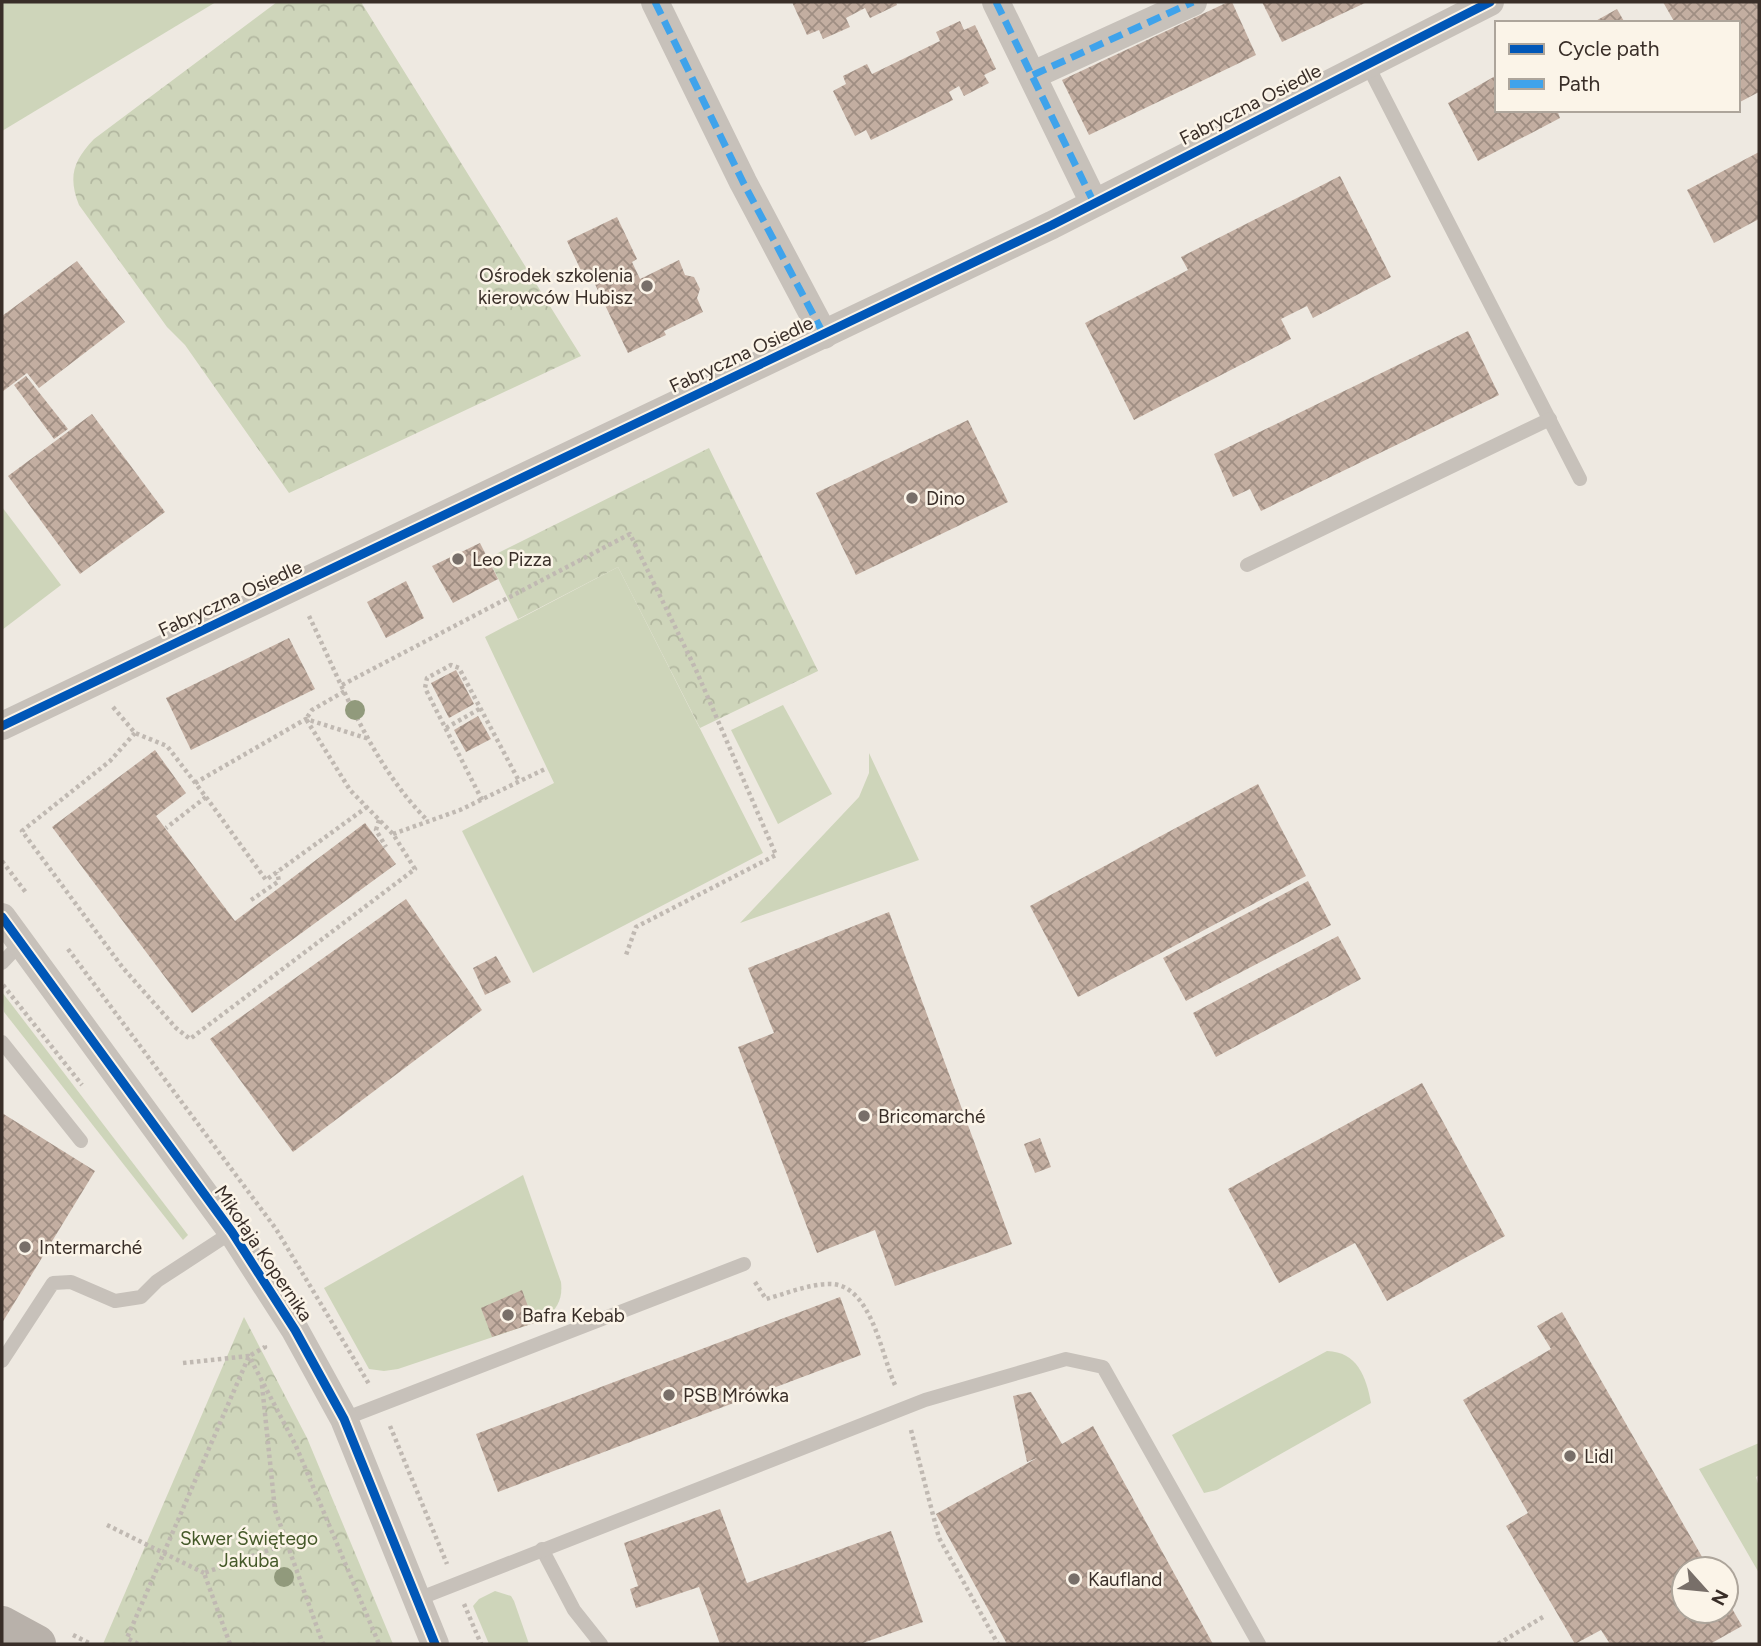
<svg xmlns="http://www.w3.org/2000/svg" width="1761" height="1646" font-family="Figtree,sans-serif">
<defs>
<pattern id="forest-crowns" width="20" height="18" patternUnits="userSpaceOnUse" patternTransform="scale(1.75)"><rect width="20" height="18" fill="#ced5ba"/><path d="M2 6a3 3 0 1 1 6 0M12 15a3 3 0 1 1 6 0" fill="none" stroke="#b2b7a0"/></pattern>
<pattern id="building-cross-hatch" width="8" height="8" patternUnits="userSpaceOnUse" patternTransform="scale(1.75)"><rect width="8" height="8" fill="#c3aea1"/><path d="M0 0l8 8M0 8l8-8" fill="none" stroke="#9f8e83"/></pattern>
</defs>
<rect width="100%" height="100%" fill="#eee9e1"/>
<g fill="#ced5ba">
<polygon points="2,2 216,2 2,131"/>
<polygon points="2,507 61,585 2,630"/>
<polygon points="618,567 763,853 533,973 462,831 554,783 485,637"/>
<polygon points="783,705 832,794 778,824 731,730"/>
<polygon points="869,753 919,860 740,923 859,797 869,773"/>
<polygon points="2,992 188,1235 183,1240 4,1012"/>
<path d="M 523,1175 L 561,1282 C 563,1299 557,1308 546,1319 L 398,1369 L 384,1371 L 369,1369 L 324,1288 Z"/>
<path d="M 1327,1351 C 1357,1352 1366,1376 1371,1403 L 1217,1490 L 1204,1493 L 1172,1435 Z"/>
<polygon points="1759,1443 1759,1475 1756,1477 1759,1487 1759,1573 1699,1469"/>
<polygon points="495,1591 511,1596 514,1601 529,1644 489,1644 473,1606 479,1599"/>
</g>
<g fill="url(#forest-crowns)">
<path d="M 277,2 L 361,2 L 581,356 L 289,493 L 185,345 L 167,327 L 79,205 C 68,177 73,161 94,139 Z"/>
<polygon points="709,448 818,671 700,728 618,567 518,619 488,558"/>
<polygon points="244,1317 307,1438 393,1644 103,1644"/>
</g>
<g fill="url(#building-cross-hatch)">
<polygon points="792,2 896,2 897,5 870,18 865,8 846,18 850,27 823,39 819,30 807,35"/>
<polygon points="1228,2 1232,2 1256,55 1089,135 1062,80"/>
<polygon points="1262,2 1367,2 1282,42"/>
<polygon points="1663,2 1759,2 1759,92 1738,103 1738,23 1675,23"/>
<polygon points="1617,9 1625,23 1592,23"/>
<polygon points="960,21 964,30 975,25 996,69 984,75 989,83 964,96 959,86 949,92 953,100 871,140 866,130 855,136 833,91 846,84 843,76 867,64 872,74 940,41 936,32"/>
<polygon points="1497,75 1497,110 1557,110 1560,118 1478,161 1448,103"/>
<polygon points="1759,152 1759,219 1714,243 1687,190"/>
<polygon points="1340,176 1391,277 1313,318 1307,306 1281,319 1291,339 1134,420 1085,323 1188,270 1181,257"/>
<polygon points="617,217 637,259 632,262 640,279 679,260 685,275 694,277 700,289 697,298 703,312 664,331 666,335 628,353 593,280 587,283 567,241"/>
<polygon points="77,261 125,322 39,388 27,373 2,392 2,316"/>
<polygon points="1468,331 1499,395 1261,511 1250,489 1233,497 1214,454"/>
<polygon points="26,376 68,429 54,439 14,385"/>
<polygon points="92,414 165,512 80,574 8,476"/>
<polygon points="968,420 1008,502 856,575 816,493"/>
<polygon points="480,543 498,579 453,603 432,566"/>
<polygon points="406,581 424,618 386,638 367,602"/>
<polygon points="289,638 315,689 191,750 166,698"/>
<polygon points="456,670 474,704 449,718 431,683"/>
<polygon points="478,716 491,739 466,752 454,730"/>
<polygon points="155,750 186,793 156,816 235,921 365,823 396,864 192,1013 52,827"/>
<polygon points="1258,784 1306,876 1078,997 1030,906"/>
<polygon points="1308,881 1331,925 1186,1001 1163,958"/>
<polygon points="406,899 482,1010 293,1152 210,1039"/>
<polygon points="889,912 1012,1244 895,1286 875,1230 817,1253 738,1047 774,1033 748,968"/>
<polygon points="1338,936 1361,979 1216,1057 1193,1013"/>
<polygon points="496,956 511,982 485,995 473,968"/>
<polygon points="1422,1083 1505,1236 1387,1301 1355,1243 1279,1283 1228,1189"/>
<polygon points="2,1113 95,1171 2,1323"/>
<polygon points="1040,1138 1051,1167 1035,1173 1024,1144"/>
<polygon points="522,1290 534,1323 492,1337 481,1308"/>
<polygon points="840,1297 861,1355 498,1492 476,1434"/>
<polygon points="1562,1312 1709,1569 1684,1569 1684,1611 1726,1611 1726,1598 1742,1626 1710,1644 1610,1644 1601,1630 1575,1644 1506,1526 1528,1513 1463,1400 1551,1349 1537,1326"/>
<polygon points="1031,1392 1062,1444 1093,1426 1213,1644 1007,1644 936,1514 1037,1458 1027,1462 1013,1396"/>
<polygon points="720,1509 747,1583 891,1531 923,1622 860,1644 720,1644 699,1587 636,1608 630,1589 638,1586 624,1543"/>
</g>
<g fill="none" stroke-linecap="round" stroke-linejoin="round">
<g stroke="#c0b9b2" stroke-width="4.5" stroke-dasharray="3.5 3.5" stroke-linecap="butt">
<path d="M 309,616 C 343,687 372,765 428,821"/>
<polyline points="342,685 630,534 696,670 776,855 636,927 626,955"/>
<polyline points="113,707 135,733 167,746 206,797 166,828"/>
<polyline points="446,728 481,708"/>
<polyline points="135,733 110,761 22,831 123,968 176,1028 190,1039 415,869 393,834 350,790 306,719 312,710 345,691"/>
<polyline points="195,783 306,719 369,739"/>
<polyline points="206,797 266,880 367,807"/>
<polyline points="482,800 425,688 427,678 451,665 459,668 519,781"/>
<polyline points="379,820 376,830 386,847"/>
<polyline points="393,834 460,810 547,768"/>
<polyline points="2,861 27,894"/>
<polyline points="251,900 279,881 277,872"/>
<polyline points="68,949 276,1229 369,1384"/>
<polyline points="3,985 82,1085"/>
<path d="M 755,1282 L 766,1299 C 785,1294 809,1284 829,1284 C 871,1283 881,1354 895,1385"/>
<polyline points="183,1363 249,1356 296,1446 379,1644"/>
<polyline points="262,1385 275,1510 323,1644"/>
<polyline points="390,1426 447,1564"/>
<polyline points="911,1430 939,1538 998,1644"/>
<polyline points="107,1525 204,1573"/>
<polyline points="464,1604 481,1644"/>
<polyline points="73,1635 91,1644"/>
<polyline points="138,1644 127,1638 249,1356 265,1347 264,1344"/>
<polyline points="230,1644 204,1573 286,1544"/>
<polyline points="1498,1644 1543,1617"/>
</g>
<g stroke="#c7c1ba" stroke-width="14">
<polyline points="1367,64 1580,479"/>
<polyline points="1247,565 1550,419"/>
<polyline points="2,963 21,943"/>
<polyline points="2,1042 81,1141"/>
<polyline points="2,1361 53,1283 71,1282 115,1301 141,1297 157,1281 232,1232"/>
<polyline points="344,1419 744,1264"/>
<polyline points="542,1549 574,1610 601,1644"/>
<polyline points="418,1599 925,1400 1066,1359 1103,1367 1259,1644"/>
</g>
<g stroke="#c7c1ba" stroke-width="28">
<polyline points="655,2 743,182 824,335"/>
<polyline points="996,2 1094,203"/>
<polyline points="1033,75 1193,2"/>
<polyline points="2,726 1052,225 1490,2"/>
<polyline points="2,917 232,1232 295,1330 344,1419 435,1644"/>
</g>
<polyline stroke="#b8b1aa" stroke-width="38" points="2,1625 37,1644"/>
<g stroke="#3fa3eb" stroke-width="7" stroke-dasharray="14 7" stroke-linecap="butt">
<polyline points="655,2 743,182 824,335 827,333"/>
<polyline points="996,2 1094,203"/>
<polyline points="1033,75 1193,2"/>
</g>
<g stroke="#fbf4e8" stroke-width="13">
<g id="cycleway">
<polyline points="2,726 1052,225 1490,2"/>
<polyline points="2,917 232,1232 295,1330 344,1419 435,1644"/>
</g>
</g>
<use href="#cycleway" stroke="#0057b8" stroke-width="9"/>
</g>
<g fill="#919a7c">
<circle cx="355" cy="710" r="10"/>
<circle cx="284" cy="1577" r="10"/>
</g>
<g fill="#786f69" stroke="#fbf4e8" stroke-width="2.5">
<circle cx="647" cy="286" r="7"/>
<circle cx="912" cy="498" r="7"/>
<circle cx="458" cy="559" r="7"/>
<circle cx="864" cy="1116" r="7"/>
<circle cx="25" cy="1247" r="7"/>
<circle cx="508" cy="1315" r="7"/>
<circle cx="669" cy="1395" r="7"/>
<circle cx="1570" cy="1456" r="7"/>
<circle cx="1074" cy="1579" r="7"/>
</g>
<g text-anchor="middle" stroke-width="5" stroke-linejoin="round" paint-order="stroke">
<g font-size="19" fill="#392e28" stroke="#fbf4e8">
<text transform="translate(1250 104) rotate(-27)" y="7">Fabryczna Osiedle</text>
<text transform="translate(741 354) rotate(-25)" y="7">Fabryczna Osiedle</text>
<text transform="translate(230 598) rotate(-25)" y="7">Fabryczna Osiedle</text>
<text transform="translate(264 1253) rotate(56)" y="7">Mikołaja Kopernika</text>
</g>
<g font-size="19" fill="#392e28" stroke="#fbf4e8" text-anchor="start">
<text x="633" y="282" text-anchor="end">Ośrodek szkolenia<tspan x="633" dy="22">kierowców Hubisz</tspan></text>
<text x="926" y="505">Dino</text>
<text x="472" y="566">Leo Pizza</text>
<text x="878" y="1123">Bricomarché</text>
<text x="39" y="1254">Intermarché</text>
<text x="522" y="1322">Bafra Kebab</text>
<text x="683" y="1402">PSB Mrówka</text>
<text x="1584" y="1463">Lidl</text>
<text x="1088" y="1586">Kaufland</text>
</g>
<g font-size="19" fill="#455929" stroke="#fbf4e8">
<text x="249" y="1545">Skwer Świętego<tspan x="249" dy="22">Jakuba</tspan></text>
</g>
</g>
<rect width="1761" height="1646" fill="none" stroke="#392e28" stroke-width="7"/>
<rect x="1495" y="21" width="245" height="91" fill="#fbf4e8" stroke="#ada59b" stroke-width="2"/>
<rect x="1509" y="44" width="35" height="10" fill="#0057b8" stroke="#ada59b" stroke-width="2"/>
<text x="1558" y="56" font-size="21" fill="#392e28">Cycle path</text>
<rect x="1509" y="79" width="35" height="10" fill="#3fa3eb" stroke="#ada59b" stroke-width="2"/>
<text x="1558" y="91" font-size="21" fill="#392e28">Path</text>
<g transform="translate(1705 1590) rotate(117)"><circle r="33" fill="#fbf4e8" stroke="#ada59b" stroke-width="2"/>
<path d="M0-5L12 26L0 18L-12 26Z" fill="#786f69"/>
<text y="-10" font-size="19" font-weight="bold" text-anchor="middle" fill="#392e28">N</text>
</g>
</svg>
